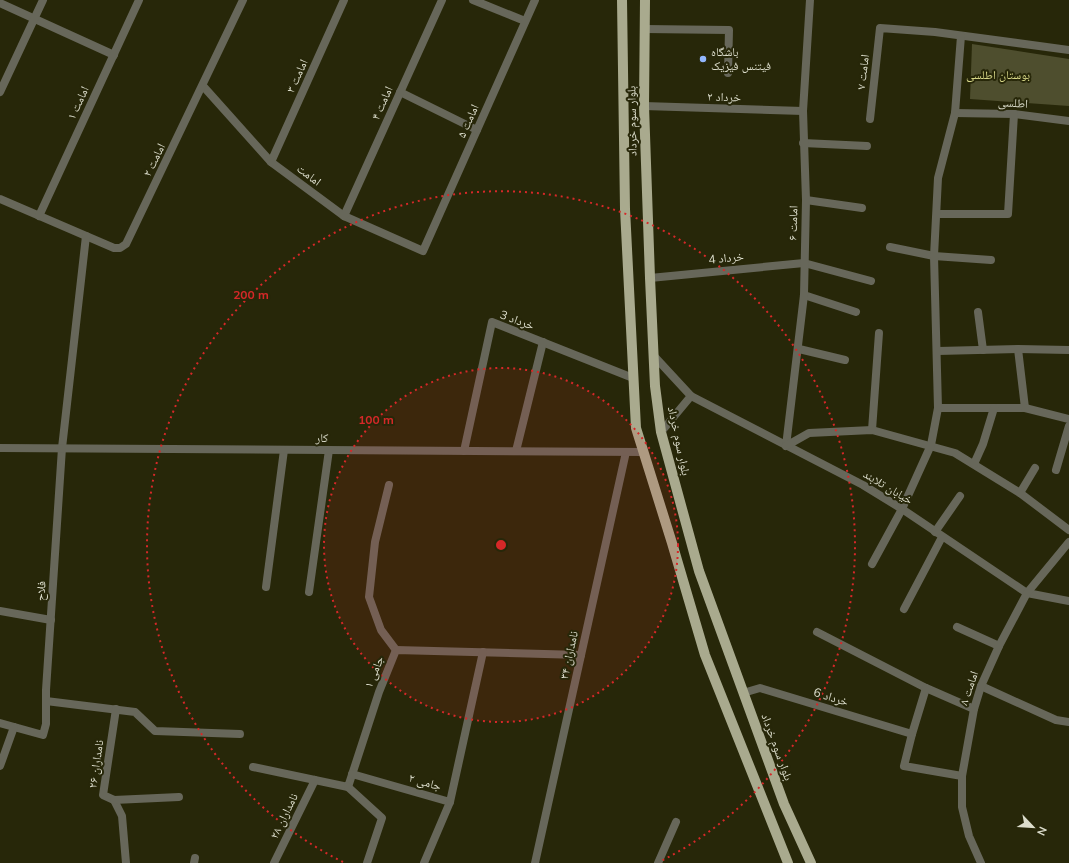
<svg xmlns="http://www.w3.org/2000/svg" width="1069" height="863" font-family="Mulish,'Noto Naskh Arabic',sans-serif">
<rect width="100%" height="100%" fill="#272709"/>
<polygon fill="#4e4e2e" points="972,44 1069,59 1069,106 970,99"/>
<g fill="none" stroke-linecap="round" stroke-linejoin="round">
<g stroke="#67675a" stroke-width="8">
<polyline points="473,0 525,21"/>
<polyline points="0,3 114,55"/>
<polyline points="645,29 729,30 728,73"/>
<polyline points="203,86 271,162 344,216 423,251 535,0"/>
<polyline points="0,92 43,0"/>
<polyline points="400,92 477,130"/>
<polyline points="644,106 803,111"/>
<polyline points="955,113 1014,114 1069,121"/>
<polyline points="870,119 880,28 935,32 1069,50"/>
<polyline points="803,143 867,146"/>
<polyline points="271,162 344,0"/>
<polyline points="0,199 114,248 120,248 126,244 243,0"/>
<polyline points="806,200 862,208"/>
<polyline points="937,214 1008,214 1014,114"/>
<polyline points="39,216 139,0"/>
<polyline points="344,216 442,0"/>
<polyline points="890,247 934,256 991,260"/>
<polyline points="650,278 804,263 871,281"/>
<polyline points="804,295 856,312"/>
<polyline points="978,312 983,350"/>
<polyline points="799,349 845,360"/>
<polyline points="938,351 1018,349 1069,350"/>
<polyline points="654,356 691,396 661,432"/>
<polyline points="691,396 863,485 902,509 1027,593 1069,601"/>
<polyline points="938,408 1025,408 1018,349"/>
<polyline points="1025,408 1069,419"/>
<polyline points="872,430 879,333"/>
<polyline points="786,446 804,295 806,200 803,111 810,0"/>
<polyline points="786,446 809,433 872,430 955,453 1020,493"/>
<polyline points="464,451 492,322 633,378"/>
<polyline points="516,451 543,342"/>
<polyline points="974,464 983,444 994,408"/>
<polyline points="1035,468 1020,493 1069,530"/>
<polyline points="1056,470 1069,426"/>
<polyline points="389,485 375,542 369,597 381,630 396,650"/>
<polyline points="935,532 960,496"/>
<polyline points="872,564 902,509 931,445 938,408 934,256 938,178 955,113 961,36"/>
<polyline points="266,587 284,450"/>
<polyline points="309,592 329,450"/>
<polyline points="904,609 942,537"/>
<polyline points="0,611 51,620"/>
<polyline points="957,627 999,646"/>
<polyline points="817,632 926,688 912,734 904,766 962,776"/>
<polyline points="981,686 1056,720 1069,722"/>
<polyline points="926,688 974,709"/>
<polyline points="743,693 760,688 912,734"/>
<polyline points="46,701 135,712 155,731 240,734"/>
<polyline points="116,709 103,795 114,800 122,816 126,863"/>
<polyline points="0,723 43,735 46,724 46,690 62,448 86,236"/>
<polyline points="0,766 14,727"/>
<polyline points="253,767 348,787 379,692 396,650 581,655"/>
<polyline points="352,774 450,802 424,863"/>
<polyline points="348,787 382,818 367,863"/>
<polyline points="114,800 179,797"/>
<polyline points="450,802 483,652"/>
<polyline points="194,863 195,858"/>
<polyline points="274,863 315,780"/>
<polyline points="535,863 626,452"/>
<polyline points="658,863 676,822"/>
<polyline points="981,863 969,836 962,807 962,776 974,709 981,686 999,646 1027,593 1069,542"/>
</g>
<polyline stroke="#67675a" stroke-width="8" points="0,448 643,452"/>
<g stroke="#a9aa8e" stroke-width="10">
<polyline points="622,0 625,209 636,428 672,543 705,655 788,863"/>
<polyline points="645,0 644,106 650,278 655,386 661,432 699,571 784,804 811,863"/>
</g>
</g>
<circle cx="501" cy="545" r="177" fill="#d62828" fill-opacity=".12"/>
<g fill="none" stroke="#d62828" stroke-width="2" stroke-dasharray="2 4">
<circle cx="501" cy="545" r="177"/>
<path d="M343 862A354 354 0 1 1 659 862"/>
</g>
<circle fill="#92b7fd" stroke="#272709" stroke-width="1.5" cx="703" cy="59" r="4"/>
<g text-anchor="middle" stroke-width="4" stroke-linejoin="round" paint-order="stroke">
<g font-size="12" fill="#dcddcc" stroke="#272709" text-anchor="start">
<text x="711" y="56">باشگاه<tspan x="711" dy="14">فیتنس فیزیک</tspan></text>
</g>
<g font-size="12" fill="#dcddcc" stroke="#272709">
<text transform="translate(863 72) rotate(-83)" y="4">امامت ۷</text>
<text transform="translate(297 76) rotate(-66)" y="4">امامت ۳</text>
<text transform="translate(724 97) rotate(2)" y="4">خرداد ۲</text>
<text transform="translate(78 103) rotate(-65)" y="4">امامت ۱</text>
<text transform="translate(382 103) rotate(-66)" y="4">امامت ۴</text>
<text transform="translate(1013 103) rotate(4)" y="4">اطلسی</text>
<text transform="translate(468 121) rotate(-66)" y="4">امامت ۵</text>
<text transform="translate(632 121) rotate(-91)" y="4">بلوار سوم خرداد</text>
<text transform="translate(154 160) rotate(-64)" y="4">امامت ۲</text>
<text transform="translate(309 175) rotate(37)" y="4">امامت</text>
<text transform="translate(793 223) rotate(-88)" y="4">امامت ۶</text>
<text transform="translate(726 258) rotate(-6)" y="4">خرداد 4</text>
<text transform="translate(517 320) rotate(20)" y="4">خرداد 3</text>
<text transform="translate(322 438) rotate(1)" y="4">کار</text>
<text transform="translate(679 441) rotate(78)" y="4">بلوار سوم خرداد</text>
<text transform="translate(888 487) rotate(31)" y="4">خیابان تلابند</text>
<text transform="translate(41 591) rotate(-86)" y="4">فلاح</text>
<text transform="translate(569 655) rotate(-78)" y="4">نامداران ۳۴</text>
<text transform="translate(374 672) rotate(-68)" y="4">جامی ۱</text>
<text transform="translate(969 688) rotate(-71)" y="4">امامت ۸</text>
<text transform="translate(831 697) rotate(17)" y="4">خرداد 6</text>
<text transform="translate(777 747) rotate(70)" y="4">بلوار سوم خرداد</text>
<text transform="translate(96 764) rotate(-82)" y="4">نامداران ۲۶</text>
<text transform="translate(425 782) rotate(16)" y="4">جامی ۲</text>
<text transform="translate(284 816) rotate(-64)" y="4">نامداران ۲۸</text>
</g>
<g font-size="12" fill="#d6d687" stroke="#272709">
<text x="998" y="79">بوستان اطلسی</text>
</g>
</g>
<circle cx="501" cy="545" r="6" fill="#d62828" stroke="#272709" stroke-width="2"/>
<g font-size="12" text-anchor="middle" font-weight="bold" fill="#d62828" stroke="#272709" stroke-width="4" stroke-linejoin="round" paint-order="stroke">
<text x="251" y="299">200 m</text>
<text x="376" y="424">100 m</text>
</g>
<g transform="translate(1033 827) rotate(115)" stroke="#272709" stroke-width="3" paint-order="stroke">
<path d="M0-3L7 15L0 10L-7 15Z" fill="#dcddcc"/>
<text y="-6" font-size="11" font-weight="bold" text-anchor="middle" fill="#dcddcc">N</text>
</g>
</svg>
